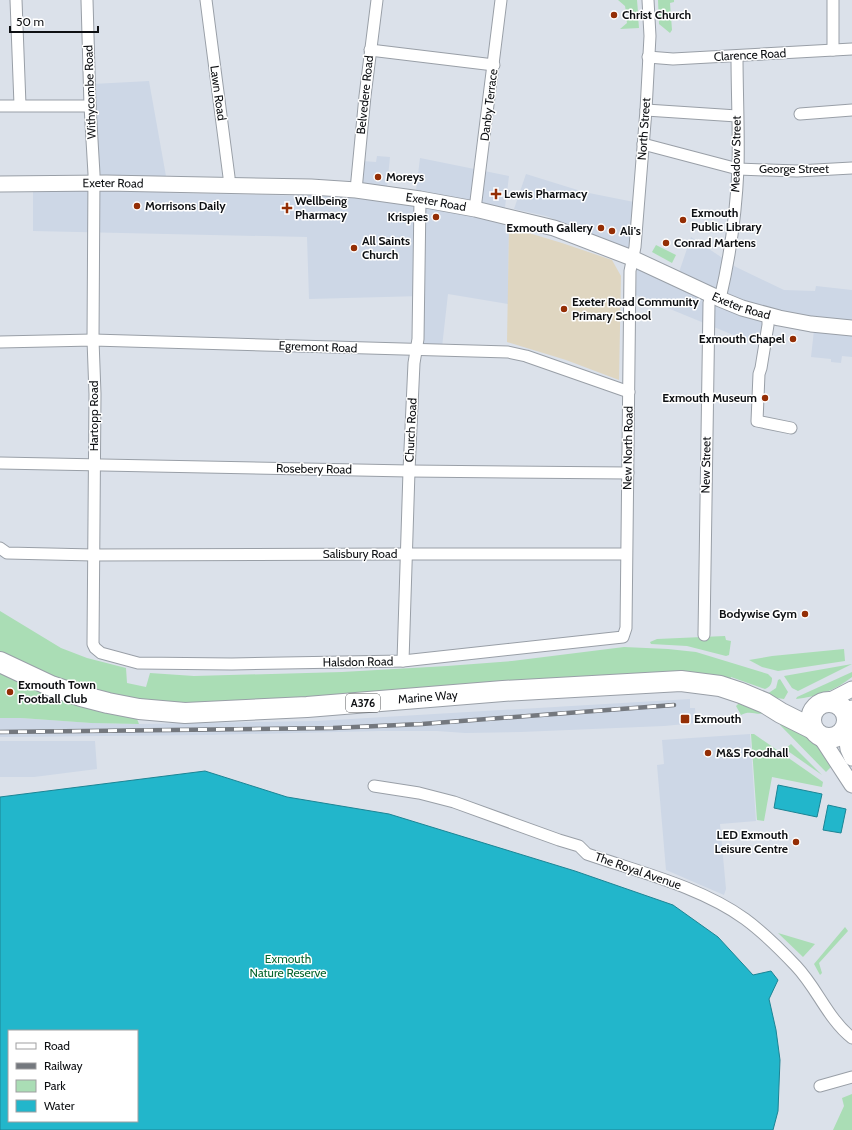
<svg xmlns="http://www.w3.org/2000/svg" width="852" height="1130" font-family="Cabin,sans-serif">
<rect width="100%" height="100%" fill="#dbe1ea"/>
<g fill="#cdd7e6">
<polygon points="149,81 169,193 356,197 362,161 376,162 377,156 390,157 387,187 416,191 420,158 509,176 505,207 509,227 508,304 448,294 442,347 421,346 422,296 309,299 307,237 33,231 33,191 101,191 101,177 94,121 93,84"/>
<polygon points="526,174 584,192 634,202 629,249 546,216 514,209"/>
<polygon points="691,237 736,267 784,290 815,291 816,286 852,290 852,357 842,356 841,363 831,362 831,359 811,357 814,330 766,319 760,346 636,295 637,266 675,284"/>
<polygon points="690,699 690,708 695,708 696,723 664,726 521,732 465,733 437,731 380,731 207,735 0,737 0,718 21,718 91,723 139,724 317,721"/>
<polygon points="750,734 756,821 720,824 726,889 724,895 666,870 657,765 664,764 662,740"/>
<polygon points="0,741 95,741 97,769 34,777 0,777"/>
</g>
<polygon fill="#dfd6c1" points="509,227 562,243 612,260 621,276 619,380 566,360 507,342"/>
<g fill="#aaddb5">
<polygon points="618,0 637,0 638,12 626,12 625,6"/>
<polygon points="658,0 674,0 674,2 670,3 672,30 670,33 659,24"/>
<polygon points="638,16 639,28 620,29 627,23 626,17"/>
<polygon points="656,245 676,255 672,263 652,252"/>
<path d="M 0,611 L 61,648 L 87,658 L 126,668 L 127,683 L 146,687 L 150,673 L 194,676 L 342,672 L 447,666 L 512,661 L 624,647 L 668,649 L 696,652 L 768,674 L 772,678 C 772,684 770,687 765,689 L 731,677 L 730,681 L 177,707 L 73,687 L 0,653 Z"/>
<polygon points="725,636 726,640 731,641 729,655 726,656 687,646 651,644 650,642 657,639"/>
<polygon points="844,649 845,661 778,671 762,667 749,660 772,656"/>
<polygon points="852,664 798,691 792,688 784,676"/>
<polygon points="0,668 135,714 139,724 91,723 21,718 0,718"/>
<path d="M 852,672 L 852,677 C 836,690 816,697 796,699 L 797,697 Z"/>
<polygon points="780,679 788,692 784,699 769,697 767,694 776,688 778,680"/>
<path d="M 739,699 L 766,712 C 758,717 751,709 741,715 L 736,706 L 739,703 Z"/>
<polygon points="782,720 813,740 831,767 826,772 780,725"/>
<polygon points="751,734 754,734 823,782 822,787 772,777 764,821 757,820"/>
<polygon points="791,744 822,775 785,749"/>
<polygon points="845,927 848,931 819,963 822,973 820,975 814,964"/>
<polygon points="778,933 815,944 803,957"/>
<polygon points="852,1094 852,1130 833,1130 844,1106 842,1098"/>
</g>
<g fill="#22b6cb" stroke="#1c8494" fill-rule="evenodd">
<path d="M 205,771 L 287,797 L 389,814 L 575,871 L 673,905 L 718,937 L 753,975 L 771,971 L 778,980 L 769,999 L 776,1030 L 780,1060 L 778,1111 L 773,1130 L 0,1130 L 0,797 ZM 9,1031 L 137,1031 L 137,1121 L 9,1121 Z"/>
<polygon points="778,785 822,794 817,817 774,808"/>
<polygon points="828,805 846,809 841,833 823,830"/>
</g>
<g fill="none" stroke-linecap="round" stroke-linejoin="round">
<g stroke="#999fa7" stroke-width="13">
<g id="street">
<polyline points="16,0 20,105"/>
<polyline points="87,0 90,106 94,174 93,340 95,394 93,644 95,648 101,653 138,663 232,664 403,661 623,637 626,628 630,271 635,247 646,110 650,36 648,0"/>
<polyline points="206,0 229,177 229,186"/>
<polyline points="370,50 494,65"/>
<polyline points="833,50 833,0"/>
<polyline points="648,57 673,59 852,49"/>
<polyline points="0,106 90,106"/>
<polyline points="646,110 737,116"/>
<polyline points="800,114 852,110"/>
<polyline points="643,144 738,169 797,171 852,168"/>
<polyline points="356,190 365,96 377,0"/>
<polyline points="475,209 501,0"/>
<path d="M 720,299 C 730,257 736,213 738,169 C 739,131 737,93 737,56"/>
<polyline points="768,315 768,325 761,368 759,374 757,421 791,428"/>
<polyline points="0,342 93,340 508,352 526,356 629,392"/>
<polyline points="0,463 409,471 628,473"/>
<polyline points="0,548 7,553 93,555 406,554 626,554"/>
<polyline points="704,635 709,303 711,295"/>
<polyline points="403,661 409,471 414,363 418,339 420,199"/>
<path d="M 374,786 L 419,793 L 454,802 L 559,840 L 579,846 L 587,854 C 639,872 701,887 745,919 C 764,933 780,949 796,966 C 817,988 828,1019 852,1038"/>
<polyline points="820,1086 852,1077"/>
</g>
</g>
<g stroke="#999fa7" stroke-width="17">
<g id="secondary">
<path id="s1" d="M 0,184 L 106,183 L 311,187 L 356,190 L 420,199 L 475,209 L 554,228 L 632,258 L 720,299 L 742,308 L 779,318 L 811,324 L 852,328"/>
<polyline points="827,702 852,689"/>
<polyline points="847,721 852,708"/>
<polyline points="845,728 848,749 852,758"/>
<polyline points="820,736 852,785"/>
</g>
</g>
<g stroke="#999fa7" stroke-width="22">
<g id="highway">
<path id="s2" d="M 0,662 L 51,686 L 81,696 L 108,703 L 139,709 L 185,713 L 307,707 L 503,691 L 681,681 L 720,686 L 741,693 L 765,703 L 781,713 L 813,729"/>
<circle cx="829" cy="720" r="18"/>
</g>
</g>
<use href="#street" stroke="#fff" stroke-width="11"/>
<use href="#secondary" stroke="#fff" stroke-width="15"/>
<use href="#highway" stroke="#fff" stroke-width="20"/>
<g stroke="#74787e" stroke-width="4.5">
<polyline id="rail" points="0,732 333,728 422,724 674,705"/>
</g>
<use href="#rail" stroke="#fff" stroke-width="3" stroke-dasharray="9" stroke-linecap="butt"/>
</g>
<g fill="#942e05" stroke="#fff" stroke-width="1.5">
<circle cx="614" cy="15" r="4"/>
<circle cx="378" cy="177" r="4"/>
<path d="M494 188h4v4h4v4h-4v4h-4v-4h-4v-4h4z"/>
<circle cx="137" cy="206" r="4"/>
<path d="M285 202h4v4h4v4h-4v4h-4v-4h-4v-4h4z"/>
<circle cx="436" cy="217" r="4"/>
<circle cx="683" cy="220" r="4"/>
<circle cx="601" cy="228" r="4"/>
<circle cx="612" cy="231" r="4"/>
<circle cx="666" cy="243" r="4"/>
<circle cx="354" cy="248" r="4"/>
<circle cx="564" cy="309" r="4"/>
<circle cx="793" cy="339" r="4"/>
<circle cx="765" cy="398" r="4"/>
<circle cx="805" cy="614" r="4"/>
<circle cx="10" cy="692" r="4"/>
<rect x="680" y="714" width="10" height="10" rx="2"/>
<circle cx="708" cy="753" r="4"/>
<circle cx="796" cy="842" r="4"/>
</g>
<g text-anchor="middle" stroke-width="3" stroke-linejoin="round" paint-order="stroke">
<rect fill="#fff" stroke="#56585a" stroke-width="1" x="346" y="694" width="34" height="18" rx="3"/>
<g font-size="11" font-weight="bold" fill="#0e1013">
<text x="363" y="707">A376</text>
</g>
<g font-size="12" font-weight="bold" fill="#0e1013" stroke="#fff" text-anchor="start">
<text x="622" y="19">Christ Church</text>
<text x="386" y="181">Moreys</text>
<text x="504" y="198">Lewis Pharmacy</text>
<text x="295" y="205">Wellbeing<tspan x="295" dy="14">Pharmacy</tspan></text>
<text x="145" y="210">Morrisons Daily</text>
<text x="691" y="217">Exmouth<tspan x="691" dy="14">Public Library</tspan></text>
<text x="428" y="221" text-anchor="end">Krispies</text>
<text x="593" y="232" text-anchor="end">Exmouth Gallery</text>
<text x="620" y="235">Ali's</text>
<text x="362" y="245">All Saints<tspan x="362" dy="14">Church</tspan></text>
<text x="674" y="247">Conrad Martens</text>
<text x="572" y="306">Exeter Road Community<tspan x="572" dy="14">Primary School</tspan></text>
<text x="785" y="343" text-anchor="end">Exmouth Chapel</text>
<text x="757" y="402" text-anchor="end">Exmouth Museum</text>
<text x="797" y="618" text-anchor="end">Bodywise Gym</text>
<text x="18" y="689">Exmouth Town<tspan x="18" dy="14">Football Club</tspan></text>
<text x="694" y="723">Exmouth</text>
<text x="716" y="757">M&amp;S Foodhall</text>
<text x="788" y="839" text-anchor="end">LED Exmouth<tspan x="788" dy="14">Leisure Centre</tspan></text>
</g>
<g font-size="12" fill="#0e1013" stroke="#fff">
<text transform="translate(750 55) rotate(-3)" y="4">Clarence Road</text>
<text transform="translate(90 92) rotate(-92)" y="4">Withycombe Road</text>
<text transform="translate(218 93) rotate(82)" y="4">Lawn Road</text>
<text transform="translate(365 95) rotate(-84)" y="4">Belvedere Road</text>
<text transform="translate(489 105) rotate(-83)" y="4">Danby Terrace</text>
<text transform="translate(644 129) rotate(-86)" y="4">North Street</text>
<text transform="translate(736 154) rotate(-89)" y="4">Meadow Street</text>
<text x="794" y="173">George Street</text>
<text dy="4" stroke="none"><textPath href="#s1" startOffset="113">Exeter Road</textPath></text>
<text dy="4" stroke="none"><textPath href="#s1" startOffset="437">Exeter Road</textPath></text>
<text dy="4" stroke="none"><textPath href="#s1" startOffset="761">Exeter Road</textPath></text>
<text transform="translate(318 347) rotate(2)" y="4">Egremont Road</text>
<text transform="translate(94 416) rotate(-90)" y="4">Hartopp Road</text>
<text transform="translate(411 430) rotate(-87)" y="4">Church Road</text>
<text transform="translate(628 448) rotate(-89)" y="4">New North Road</text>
<text transform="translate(706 465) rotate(-89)" y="4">New Street</text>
<text transform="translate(314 469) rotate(1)" y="4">Rosebery Road</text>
<text x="360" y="558">Salisbury Road</text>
<text transform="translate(358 662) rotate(-1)" y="4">Halsdon Road</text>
<text dy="4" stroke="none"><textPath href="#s2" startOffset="437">Marine Way</textPath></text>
<text transform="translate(638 871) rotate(19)" y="4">The Royal Avenue</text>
</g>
<g font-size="12" fill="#096730" stroke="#fff">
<text x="288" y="963">Exmouth<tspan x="288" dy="14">Nature Reserve</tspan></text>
</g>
</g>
<rect x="8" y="1030" width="130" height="92" fill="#ffffff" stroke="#9f9fa1"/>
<rect x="16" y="1043" width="20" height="6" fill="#ffffff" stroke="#9f9fa1"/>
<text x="44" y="1050" font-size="12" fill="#0e1013">Road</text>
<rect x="16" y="1063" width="20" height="6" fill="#74787e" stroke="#9f9fa1"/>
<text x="44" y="1070" font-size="12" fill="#0e1013">Railway</text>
<rect x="16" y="1080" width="20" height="12" fill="#aaddb5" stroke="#9f9fa1"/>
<text x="44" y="1090" font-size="12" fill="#0e1013">Park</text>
<rect x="16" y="1100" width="20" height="12" fill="#22b6cb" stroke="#9f9fa1"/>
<text x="44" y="1110" font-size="12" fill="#0e1013">Water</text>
<path d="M10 26v6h88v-6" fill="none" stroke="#0e1013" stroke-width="2"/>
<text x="16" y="26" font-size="12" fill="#0e1013" stroke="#ffffff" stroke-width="3" paint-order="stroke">50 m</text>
</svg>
